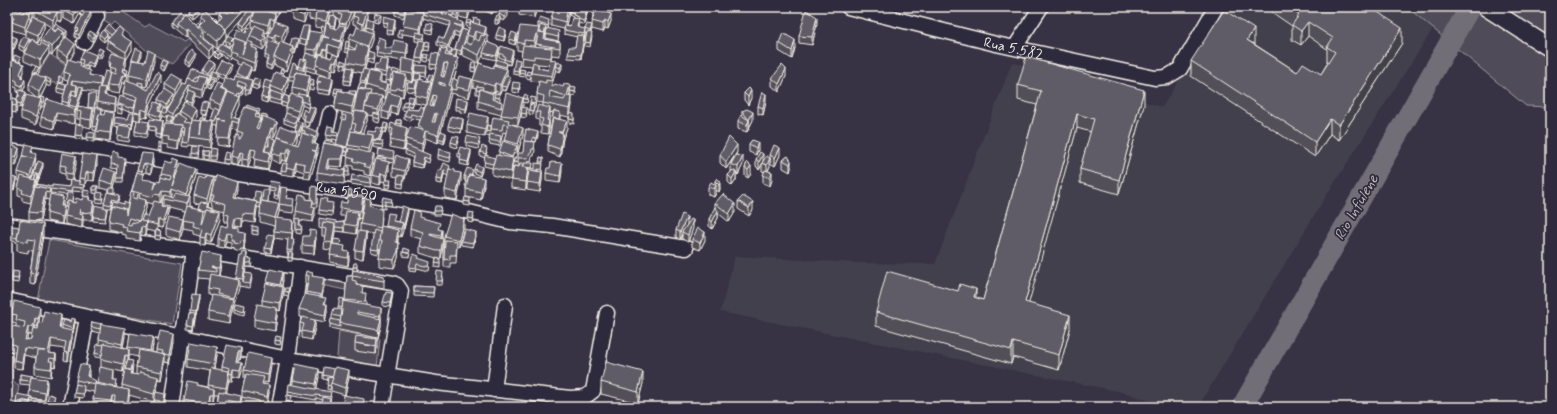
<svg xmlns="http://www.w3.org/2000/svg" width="1557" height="414" font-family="Mynerve,sans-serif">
<rect width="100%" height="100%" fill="#373244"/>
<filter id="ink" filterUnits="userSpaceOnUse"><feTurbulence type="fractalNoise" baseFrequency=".025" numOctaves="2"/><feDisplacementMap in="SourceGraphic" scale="8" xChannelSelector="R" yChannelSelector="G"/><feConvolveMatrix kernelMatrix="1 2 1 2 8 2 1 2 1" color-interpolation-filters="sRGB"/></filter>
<g filter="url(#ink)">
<polygon fill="#433f4e" points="1225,7 1447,7 1323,201 1198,407 1170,407 1122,392 720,312 735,256 858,263 935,264 1012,62 1162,107"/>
<g fill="#504b59" stroke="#a29ea0">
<polygon points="116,7 145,27 150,24 184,42 187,39 191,43 172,64 147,51 114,22 111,25 103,19 109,8"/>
<polygon points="1407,7 1550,7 1550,107 1526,106"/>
<polygon points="50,54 66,66 57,84 36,77"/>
<polygon points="49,240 182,263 172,324 38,301"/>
<polygon points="308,273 347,278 345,290 312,283"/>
<polygon points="339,331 380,339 377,368 339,364 337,357"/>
<path d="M 7,356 L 13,357 L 11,368 L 9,369 L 13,370 C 12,377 11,383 19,386 L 15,407 L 7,407 L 7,394 L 10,393 L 13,387 L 10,381 L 7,379 Z"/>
</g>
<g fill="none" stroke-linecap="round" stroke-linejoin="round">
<polyline stroke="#726e77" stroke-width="21" points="1242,407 1470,7"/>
<g stroke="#f4f1e8" stroke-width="17">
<g id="minor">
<polyline points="83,7 97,16 84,42"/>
<path id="s1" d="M 848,7 L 996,44 L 1155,78 L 1167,77 L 1180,69 L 1216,7"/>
<polyline points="1015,47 1041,7"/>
<path id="s2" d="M 7,135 L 102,149 L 238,174 L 355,192 L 457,209 L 510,222 L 552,226 L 686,248"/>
<polyline points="313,185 330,114"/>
<polyline points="7,225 194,250 393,283 397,285 401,291 382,407"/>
<polyline points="7,300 288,359 436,383 570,398 585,397 593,391 607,313"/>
<polyline points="494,390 505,305"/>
<polyline points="70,407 87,318"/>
<polyline points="172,407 194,250"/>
<polyline points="279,407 288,359 300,267"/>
</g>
</g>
<g stroke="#f4f1e8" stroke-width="20">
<polyline id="tertiary" points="1486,7 1550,48"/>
</g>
<use href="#minor" stroke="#2f2a3d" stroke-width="14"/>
<use href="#tertiary" stroke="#2f2a3d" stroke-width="17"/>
</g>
<g fill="#524f59" stroke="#f4f1e8" fill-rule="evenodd">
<path d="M 16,7 L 41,7 L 49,12 L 80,7 L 80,13 L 74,24 L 63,18 L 61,22 L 57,20 L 54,25 L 67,35 L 66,37 L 75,51 L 70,60 L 80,63 L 80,59 L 96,59 L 93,68 L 88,66 L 88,70 L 90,75 L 101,84 L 110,72 L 109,61 L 119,55 L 107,48 L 107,40 L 109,37 L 107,36 L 107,38 L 104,42 L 99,38 L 99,34 L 104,31 L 104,29 L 115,31 L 123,36 L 132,50 L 126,60 L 126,65 L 125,69 L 128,74 L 127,80 L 129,81 L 129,75 L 132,63 L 132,59 L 142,55 L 139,61 L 145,62 L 154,61 L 147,87 L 143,86 L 143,87 L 148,90 L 161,82 L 150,105 L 147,118 L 141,117 L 140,120 L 149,126 L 146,138 L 135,135 L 135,131 L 137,120 L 134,119 L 132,129 L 131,128 L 129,142 L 117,140 L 118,128 L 114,127 L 114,123 L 128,119 L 134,113 L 134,112 L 129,111 L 129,112 L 122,109 L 122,114 L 117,113 L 117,103 L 123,97 L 123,93 L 125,83 L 122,82 L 119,94 L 107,92 L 107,89 L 105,93 L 105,96 L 115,105 L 114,112 L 102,110 L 102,115 L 113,120 L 110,141 L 96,139 L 96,131 L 93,130 L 93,126 L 97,107 L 97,102 L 98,93 L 83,90 L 78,106 L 88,108 L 89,94 L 96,98 L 94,111 L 93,111 L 93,117 L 91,128 L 83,126 L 82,140 L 75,138 L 75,135 L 80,124 L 80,119 L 77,119 L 77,108 L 76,111 L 75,110 L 75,116 L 74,124 L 56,120 L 54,129 L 41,125 L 41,117 L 62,104 L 62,101 L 64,94 L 57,92 L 57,88 L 59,83 L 59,76 L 63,82 L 63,84 L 66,87 L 68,81 L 64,80 L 64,72 L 66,64 L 57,58 L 57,50 L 63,41 L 52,55 L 49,53 L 49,54 L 40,68 L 24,61 L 24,53 L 31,40 L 29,39 L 29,43 L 24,52 L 19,49 L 19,45 L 26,37 L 26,30 L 31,20 L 30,19 L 25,34 L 12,30 L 12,24 L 11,24 L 11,16 L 23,13 L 24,12 ZM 44,23 L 53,28 L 41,40 L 41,43 L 40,45 L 34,41 L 38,43 L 44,28 Z"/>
<path d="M 247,7 L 247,13 L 252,11 L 252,7 L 282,7 L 275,18 L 275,21 L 287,34 L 283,43 L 290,46 L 298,44 L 295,54 L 293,53 L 293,55 L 287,71 L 274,65 L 274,64 L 271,70 L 266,68 L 266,64 L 267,60 L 265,59 L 265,55 L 267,51 L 267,46 L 268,42 L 268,36 L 272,27 L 270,26 L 268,33 L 265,32 L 266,45 L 263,50 L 253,45 L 253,48 L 257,57 L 254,71 L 251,70 L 247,79 L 252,83 L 260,84 L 258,90 L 252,88 L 252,85 L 249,94 L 245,94 L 246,88 L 238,85 L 238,86 L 243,92 L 240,97 L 238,97 L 240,105 L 234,118 L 239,119 L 260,114 L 259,116 L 267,118 L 277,130 L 274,137 L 271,136 L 270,138 L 275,143 L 272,152 L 277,140 L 277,136 L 295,131 L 296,127 L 295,125 L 295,127 L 284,123 L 284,119 L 286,113 L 286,107 L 281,106 L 281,102 L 281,105 L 269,102 L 269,98 L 270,93 L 270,87 L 269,90 L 270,94 L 267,103 L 261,101 L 261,97 L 263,91 L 263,87 L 271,85 L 280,74 L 280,72 L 284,74 L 284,75 L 288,85 L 284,95 L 289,97 L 292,94 L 292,88 L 294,80 L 289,80 L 289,76 L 297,65 L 298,69 L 298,66 L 304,61 L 306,53 L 306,49 L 321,33 L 322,28 L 315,27 L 315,20 L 309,19 L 309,11 L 308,11 L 304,23 L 292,19 L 292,11 L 293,7 L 326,7 L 326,9 L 329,17 L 327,23 L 328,23 L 334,16 L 334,12 L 331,11 L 331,7 L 365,7 L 368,16 L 368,18 L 373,24 L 372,32 L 372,40 L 368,51 L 368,54 L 374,57 L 373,64 L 367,62 L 367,59 L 365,70 L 374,72 L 374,70 L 379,64 L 388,64 L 386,77 L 381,76 L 381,82 L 385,83 L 385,80 L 392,73 L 401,74 L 402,61 L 392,59 L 392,58 L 392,59 L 376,57 L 377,50 L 376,50 L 376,46 L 386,43 L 385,48 L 408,51 L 407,59 L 415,68 L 413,82 L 406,80 L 406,83 L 403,97 L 400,96 L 400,103 L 397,115 L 391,113 L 389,120 L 382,118 L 382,111 L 390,92 L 390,89 L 392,80 L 391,79 L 390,85 L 387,84 L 387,91 L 385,99 L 382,98 L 382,104 L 379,115 L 380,119 L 379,123 L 373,121 L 373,116 L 367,115 L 367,121 L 362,133 L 367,134 L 375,132 L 383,129 L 383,128 L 388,128 L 386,133 L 383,132 L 380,141 L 383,145 L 382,149 L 373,147 L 373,143 L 370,153 L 374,162 L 370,176 L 364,174 L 364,171 L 353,169 L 353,166 L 347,165 L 348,149 L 347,156 L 344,155 L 342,167 L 328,166 L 328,168 L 345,170 L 344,184 L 317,180 L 317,172 L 334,145 L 336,145 L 337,140 L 332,139 L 332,140 L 326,139 L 326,135 L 333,131 L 338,135 L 345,120 L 342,119 L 342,112 L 335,110 L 335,103 L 336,96 L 334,96 L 334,92 L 343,91 L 349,93 L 356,91 L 355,101 L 358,88 L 360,83 L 362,73 L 353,71 L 350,85 L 344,84 L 344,80 L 347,67 L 347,62 L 355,49 L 349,46 L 349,39 L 354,35 L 357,28 L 357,25 L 353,24 L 353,16 L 354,10 L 346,31 L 345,31 L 341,49 L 338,56 L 338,64 L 336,70 L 333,69 L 330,78 L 333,82 L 330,95 L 317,93 L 318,85 L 317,85 L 317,81 L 325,76 L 316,73 L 316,69 L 315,73 L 306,70 L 306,64 L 305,64 L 304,70 L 310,82 L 314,84 L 313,90 L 309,89 L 309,86 L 307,95 L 309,100 L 308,108 L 302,105 L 298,119 L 297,119 L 297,120 L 302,127 L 299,135 L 297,135 L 297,140 L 295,144 L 298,145 L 302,134 L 302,130 L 318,136 L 315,142 L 314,141 L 314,143 L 318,153 L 316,159 L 310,179 L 304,178 L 304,172 L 296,169 L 294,176 L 281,174 L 281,170 L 287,164 L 289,155 L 286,162 L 282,160 L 280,164 L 272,160 L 272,153 L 268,170 L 254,167 L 255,157 L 251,157 L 248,168 L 242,166 L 242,160 L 240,160 L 238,166 L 231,164 L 231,156 L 237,135 L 237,130 L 232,129 L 229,147 L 217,145 L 218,127 L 217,126 L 217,125 L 216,126 L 214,125 L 214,130 L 210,148 L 189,145 L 188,147 L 182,146 L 183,132 L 181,131 L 178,150 L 168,148 L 168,145 L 162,144 L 162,136 L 166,124 L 167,116 L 166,118 L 162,116 L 160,121 L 163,125 L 161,139 L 155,137 L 155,131 L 149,130 L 149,126 L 159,121 L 150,116 L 150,113 L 158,103 L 158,99 L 165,90 L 165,84 L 182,86 L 186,85 L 188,81 L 202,73 L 202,70 L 214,67 L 208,76 L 207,84 L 206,84 L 206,86 L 202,98 L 195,96 L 191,105 L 196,117 L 194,120 L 200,121 L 202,118 L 207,120 L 207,121 L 211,121 L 214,110 L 210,108 L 210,100 L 222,85 L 222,90 L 224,80 L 218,76 L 215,83 L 213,82 L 213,84 L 210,90 L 207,89 L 207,85 L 209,79 L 209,77 L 215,73 L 215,71 L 231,69 L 226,78 L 234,81 L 240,65 L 236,64 L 236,61 L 230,58 L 230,57 L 229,60 L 220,54 L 220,57 L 217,59 L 214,56 L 214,52 L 217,50 L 217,49 L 204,38 L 204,39 L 213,54 L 209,59 L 186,37 L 185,38 L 171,26 L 171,22 L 188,18 L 195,24 L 200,24 L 201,23 L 200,22 L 200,15 L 217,19 L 217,22 L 219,19 L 219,13 L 228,13 ZM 244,17 L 240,23 L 240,27 L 244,30 L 252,21 L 252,27 L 254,28 L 253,29 L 246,33 L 233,42 L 226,38 L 226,36 ZM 336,18 L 339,19 L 339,22 L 340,22 L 339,25 L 337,29 L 334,28 ZM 367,20 L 366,27 L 366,30 L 364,30 ZM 322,35 L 324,36 L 321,44 L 322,40 ZM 225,40 L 225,44 L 229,47 L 233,43 L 231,49 L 221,43 ZM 275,41 L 279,43 L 279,45 L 274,43 ZM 328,51 L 338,56 L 331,58 L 327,56 ZM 318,52 L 319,52 L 318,57 L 317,57 ZM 174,98 L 175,98 L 167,110 L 162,111 L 162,112 L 160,111 L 161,108 L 161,105 L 167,109 L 174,99 ZM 185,100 L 185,102 L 179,111 L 179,115 L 177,114 Z"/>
<path d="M 406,7 L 412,7 L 412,10 L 422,12 L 425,10 L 425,7 L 449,7 L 449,8 L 454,9 L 457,8 L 457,7 L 471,7 L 468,19 L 459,17 L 458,20 L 463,27 L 462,29 L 468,31 L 469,28 L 466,27 L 466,23 L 471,23 L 480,24 L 480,25 L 486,34 L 488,42 L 499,51 L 496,60 L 483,57 L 483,55 L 479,63 L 493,68 L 495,64 L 504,62 L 504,59 L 499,57 L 499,53 L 513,54 L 510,65 L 507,64 L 506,69 L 507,76 L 510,81 L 506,91 L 502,90 L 500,93 L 495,91 L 494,93 L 483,90 L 493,100 L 494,100 L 494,97 L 500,98 L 500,102 L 502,108 L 523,105 L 523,107 L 527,112 L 526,118 L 521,117 L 522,111 L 518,125 L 511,124 L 523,135 L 518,152 L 517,151 L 517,154 L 513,162 L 518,162 L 518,158 L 523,153 L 526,129 L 538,136 L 536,142 L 533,141 L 535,150 L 534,156 L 532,156 L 531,162 L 529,161 L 528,163 L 532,168 L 535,169 L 539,164 L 540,157 L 543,158 L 542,174 L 542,173 L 542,180 L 540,192 L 527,190 L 527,182 L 529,172 L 528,172 L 528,176 L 526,190 L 511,188 L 511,180 L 513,172 L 511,180 L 492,175 L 492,168 L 484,166 L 485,158 L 480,156 L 480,152 L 487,152 L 486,156 L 495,158 L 499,155 L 499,152 L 504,141 L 506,133 L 503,132 L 500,146 L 489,144 L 490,136 L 486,135 L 485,137 L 467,133 L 467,125 L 488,125 L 491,126 L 501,119 L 501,115 L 478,109 L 478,101 L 479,94 L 476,94 L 476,88 L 473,87 L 473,80 L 479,63 L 462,55 L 462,51 L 461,55 L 457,53 L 456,58 L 458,66 L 454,79 L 472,87 L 469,98 L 451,93 L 441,131 L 446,137 L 444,144 L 438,141 L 438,143 L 425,138 L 422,152 L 430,159 L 429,163 L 424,161 L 422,168 L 412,166 L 412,162 L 413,158 L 405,154 L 406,142 L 404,150 L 390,147 L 391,136 L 390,136 L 390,128 L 396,125 L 396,120 L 401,120 L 401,126 L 407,135 L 418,129 L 418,126 L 420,120 L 411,118 L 410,121 L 404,119 L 404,115 L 406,111 L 402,110 L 402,106 L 407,102 L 414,101 L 412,107 L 408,105 L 407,109 L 418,110 L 424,108 L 426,105 L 415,103 L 415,95 L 418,84 L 415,92 L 407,91 L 407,87 L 413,83 L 414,80 L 416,65 L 427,70 L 426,77 L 421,76 L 421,80 L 427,81 L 427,80 L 433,79 L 431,85 L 431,84 L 431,90 L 436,69 L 430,68 L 430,64 L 439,57 L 442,47 L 437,45 L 437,41 L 444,39 L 449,26 L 423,18 L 421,33 L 425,38 L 424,40 L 425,44 L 422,63 L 416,62 L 416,58 L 419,42 L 415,41 L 415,36 L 403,34 L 402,38 L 398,37 L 398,33 L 403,30 ZM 444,9 L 448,10 L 447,15 L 443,14 ZM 454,35 L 459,37 L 455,49 L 455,51 L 452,52 L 448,48 ZM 444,71 L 446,72 L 444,77 L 442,76 Z"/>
<polygon points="479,7 494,7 494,8 492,14 479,8"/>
<polygon points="499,7 507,7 506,10"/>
<polygon points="519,7 537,7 534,18 519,15"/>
<polygon points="569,7 569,12 566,25 570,26 573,18 573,17 569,15 570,7 581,7 581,9 587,14 584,25 579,23 578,27 585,33 581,59 568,58 568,54 575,47 577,37 564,34 564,29 551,26 551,18"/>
<polygon points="926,7 939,7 936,11 926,8"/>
<polygon points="1264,7 1370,7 1402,43 1339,140 1330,134 1315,157 1191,76 1191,61 1254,44 1297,72 1321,74 1328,62 1327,62 1327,49 1308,36 1301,45 1292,40 1292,26"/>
<polygon points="188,10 198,13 192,18 188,14"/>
<polygon points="395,11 405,14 403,18 395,15"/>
<polygon points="593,12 609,13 611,21 608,29 605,28 603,32 592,29 591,33 592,37 590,47 585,46 586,34 585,33 585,29 592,25"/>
<polygon points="499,14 508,16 504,21 500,19 500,21 498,24 495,24 495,20 499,16"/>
<polygon points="91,16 79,39 75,37 75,33 76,32 76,28"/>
<polygon points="374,18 381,19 378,23 374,22"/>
<polygon points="383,22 395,23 393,35 386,33 387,27 383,26"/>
<path d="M 538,23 L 549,24 L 548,28 L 559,35 L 558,41 L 546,38 L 547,30 L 546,29 L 545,39 L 560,42 L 560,56 L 552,55 L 551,59 L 556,66 L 562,68 L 560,72 L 556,70 L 556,69 L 552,84 L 552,87 L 570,93 L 569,97 L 572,105 L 570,113 L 574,118 L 574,124 L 569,123 L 569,117 L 560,115 L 560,119 L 567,128 L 563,138 L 560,157 L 548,152 L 548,145 L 553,113 L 550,112 L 549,120 L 549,128 L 548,134 L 541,133 L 541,126 L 539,126 L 539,120 L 536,119 L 536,112 L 543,106 L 543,103 L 537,102 L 537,94 L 539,82 L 531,81 L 531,76 L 530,79 L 526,78 L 526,74 L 531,72 L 532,66 L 521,65 L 522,51 L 517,50 L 517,42 L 539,28 L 539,32 L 540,28 L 538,27 ZM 538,64 L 549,65 L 548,70 L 538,68 Z"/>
<polygon points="817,24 812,45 799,43 799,36"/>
<polygon points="433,28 432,34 426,32 426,29"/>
<polygon points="309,30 306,45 299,43 299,39"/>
<polygon points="88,34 95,38 93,42 88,38"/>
<polygon points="506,34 504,41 496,39 496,35"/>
<polygon points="517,38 515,45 509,43 509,39"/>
<polygon points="9,42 17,42 14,49 9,46"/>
<polygon points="779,43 795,48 792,59 779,51"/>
<polygon points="7,46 13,56 11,64 13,60 13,59 21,62 20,63 24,72 22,78 25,86 23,91 21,108 17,107 16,113 7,111 7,92 9,97 17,99 19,92 17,92 17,88 7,84 7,75 8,71 7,74"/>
<polygon points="349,46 348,53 345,52 345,48"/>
<polygon points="424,46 430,46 429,51 424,50"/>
<polygon points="97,53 103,54 100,59 97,57"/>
<polygon points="425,54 429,59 428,62 424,61 424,57"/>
<polygon points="196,57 190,67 185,64 185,60"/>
<polygon points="341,60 346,66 346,69 341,68"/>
<polygon points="520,64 518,75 513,74 513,70"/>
<polygon points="160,65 167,65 164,71 160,69"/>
<polygon points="476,66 475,72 471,71 471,67"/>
<polygon points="520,69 525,74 524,77 519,76"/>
<polygon points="33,72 39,72 37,75 51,83 50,87 46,85 46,86 41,97 45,102 43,107 41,107 36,125 21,119 21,111 35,97 29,92 29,84 33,76"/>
<polygon points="786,76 779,92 772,86 772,78"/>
<polygon points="1018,85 1144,105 1119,194 1080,183 1080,169 1091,132 1077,128 1028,303 1070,329 1059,370 1013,357 1011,364 876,326 876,312 958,291 976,298 983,300 1037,105 1018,100"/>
<polygon points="520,87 519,93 512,92 512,88"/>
<polygon points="570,91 576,92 575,96 570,95"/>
<polygon points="744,93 751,98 748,105 744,100"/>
<polygon points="531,97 536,102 535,108 534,108 533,115 529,114 529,110"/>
<polygon points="523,98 528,100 527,103 523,102"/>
<polygon points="766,102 763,115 758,114 758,106"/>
<polygon points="468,104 466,113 460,112 460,110 455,110 455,106"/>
<polygon points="208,107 206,115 200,114 200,110"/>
<polygon points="742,111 753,120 747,132 738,129 738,121 742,116"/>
<polygon points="307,112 315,112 309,127 304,125 304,119 302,118 302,114"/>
<polygon points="463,123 461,133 448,130 448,126"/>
<polygon points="87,137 95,137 94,142 87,141"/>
<polygon points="752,140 758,150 756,155 749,152 749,144"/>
<polygon points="459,141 457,148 451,146 451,142"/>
<polygon points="7,142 13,147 19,156 16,166 7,163"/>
<polygon points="466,142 480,143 478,149 466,146"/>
<polygon points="158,147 161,147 161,151 158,150"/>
<polygon points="379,149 394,156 393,163 388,162 389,170 387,180 391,184 390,188 385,188 385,182 381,181 380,185 372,183 372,175 378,157"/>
<path d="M 33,150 L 32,153 L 36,158 L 35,163 L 35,167 L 32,179 L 34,180 L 35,178 L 34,177 L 34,173 L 43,167 L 37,184 L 52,187 L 69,187 L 70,181 L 65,180 L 65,174 L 60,173 L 60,165 L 76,164 L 72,180 L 79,181 L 79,184 L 79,178 L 97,164 L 94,181 L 88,180 L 86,181 L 85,187 L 84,187 L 84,190 L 90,195 L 89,201 L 94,209 L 92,220 L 83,220 L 82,228 L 65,224 L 65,216 L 67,208 L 65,207 L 67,195 L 51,193 L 50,194 L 63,204 L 63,206 L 64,214 L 62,224 L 47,221 L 47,213 L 49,200 L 45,199 L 41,220 L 37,220 L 37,221 L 29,220 L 29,212 L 32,200 L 31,203 L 22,201 L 22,197 L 18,196 L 18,188 L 20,181 L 18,180 L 18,172 ZM 72,191 L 84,192 L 82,200 L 75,203 L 72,202 L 73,197 L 71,193 Z"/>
<polygon points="199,151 198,158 192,157 192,153"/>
<polygon points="203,151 209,151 208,160 203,159"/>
<polygon points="737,152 736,155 743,164 738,175 736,174 736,180 732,186 728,182 728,175 731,172 731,164 735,156 726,169 720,163 720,155"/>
<path d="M 142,153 L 153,162 L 151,174 L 146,172 L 143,173 L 143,180 L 156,184 L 160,182 L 161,177 L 161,174 L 179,167 L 196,177 L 189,197 L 190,205 L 190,206 L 199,209 L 200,204 L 194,203 L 194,195 L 213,185 L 237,189 L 235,197 L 254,201 L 261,196 L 260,208 L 257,207 L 255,223 L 243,221 L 242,227 L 235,226 L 235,227 L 239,232 L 245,241 L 244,249 L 241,249 L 240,252 L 234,250 L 234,248 L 231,247 L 231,242 L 226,241 L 224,248 L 218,247 L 218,239 L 227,227 L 228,222 L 224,222 L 225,211 L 213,208 L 213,209 L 220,219 L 211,243 L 206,241 L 205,246 L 200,245 L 200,236 L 193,234 L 193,230 L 183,228 L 183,220 L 185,212 L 169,208 L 169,210 L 163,228 L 158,227 L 157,230 L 161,235 L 160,240 L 155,239 L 155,232 L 146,230 L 145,236 L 141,235 L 140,241 L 126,239 L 126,235 L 121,234 L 121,232 L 109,229 L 109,221 L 112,203 L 110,208 L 107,208 L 107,211 L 105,222 L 93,221 L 93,217 L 104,207 L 104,203 L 109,192 L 109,190 L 100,188 L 100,180 L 116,179 L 114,188 L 115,194 L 120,199 L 118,203 L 124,204 L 128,204 L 137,173 L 137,170 ZM 212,190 L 211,195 L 211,202 L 212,203 L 212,207 L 208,205 ZM 162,198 L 163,199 L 163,207 L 162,206 L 161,202 ZM 146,202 L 153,204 L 149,216 L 144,215 L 146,208 Z"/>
<polygon points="216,153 215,160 210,160 210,156"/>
<polygon points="458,153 471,154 468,166 460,164 461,157 458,157"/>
<polygon points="438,155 451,156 450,162 438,159"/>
<polygon points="770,155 780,155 775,166 770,163"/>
<polygon points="788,156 791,168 790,172 783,168 783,160"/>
<polygon points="230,157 229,164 223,163 223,159"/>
<polygon points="118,158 125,162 123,182 117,182 118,169 111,168 111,164"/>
<polygon points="756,159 763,161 770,166 768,171 772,180 770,186 763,183 763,175 765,172 762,171 762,164 759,170 756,166"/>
<polygon points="747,162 751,174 748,178 745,176 745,168"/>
<polygon points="408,167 405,179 404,179 403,188 397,187 398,177 393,176 393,168"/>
<polygon points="450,169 455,172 461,181 457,200 445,198 445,190 449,173 448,176 444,174 442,184 436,183 436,179 441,170"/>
<polygon points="474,169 482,171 480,176 474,173"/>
<polygon points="349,170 349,176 345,176 345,172"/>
<polygon points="562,171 560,183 546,181 546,173"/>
<polygon points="7,174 9,181 16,182 14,190 8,189 8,188 7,192"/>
<polygon points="473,174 472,175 484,185 481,200 466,197 466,186 465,186 466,180 464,180 464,176"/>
<polygon points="717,178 720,189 719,192 716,190 716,193 714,197 708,195 708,187 715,184 715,181"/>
<polygon points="351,180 371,181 370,187 351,184"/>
<polygon points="93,186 98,186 98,192 103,197 102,203 96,202 97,194 93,193"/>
<polygon points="280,186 278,199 274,199 275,192 269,191 268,202 279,212 277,219 293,228 292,238 294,243 292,261 288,261 288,254 287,254 288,240 274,238 271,253 265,252 265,248 274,235 274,226 260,222 260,214 262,201 269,190 269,187"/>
<polygon points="317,187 317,207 313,207 315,215 313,222 300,220 300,225 302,229 301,234 296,233 296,211 306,199 311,200"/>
<polygon points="352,194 352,196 363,204 361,219 358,218 356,234 344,232 344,227 344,232 335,231 333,242 340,245 345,251 349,259 348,266 330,262 331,250 324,249 325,236 322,236 322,229 319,228 319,224 344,222 345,216 340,216 340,208 347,203 348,196"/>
<polygon points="288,195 287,198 294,207 293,213 279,211 279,204"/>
<polygon points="383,197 392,203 391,206 385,205 385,209 381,208"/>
<polygon points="464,201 470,202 470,206 464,205"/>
<polygon points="738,201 753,210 749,216 738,209"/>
<polygon points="327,202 333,207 332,216 319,214 319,210"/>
<polygon points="715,203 735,212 729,222 718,213 718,218 712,229 709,226 709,219 715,208"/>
<polygon points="371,205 382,217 381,227 386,227 386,226 395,221 398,222 408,212 404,229 403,229 401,237 398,236 398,243 399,250 398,258 394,268 379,266 379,258 380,249 379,248 378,254 371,252 374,234 366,233 366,240 363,259 355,258 355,250 360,231 360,224"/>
<polygon points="441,210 440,215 434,215 434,211"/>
<polygon points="474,217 473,223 468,222 468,218"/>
<polygon points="420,218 440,230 442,238 443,247 441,258 437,259 440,263 440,268 435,267 436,258 420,253 420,246 422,239 410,236 410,228"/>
<polygon points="687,224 693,228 688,242 682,239 682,234 680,240 676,237 676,230"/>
<polygon points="7,225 43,235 35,285 30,284 30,273 33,251 28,250 28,253 17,251 17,242 12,241 12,237 7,236"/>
<polygon points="464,227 459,247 457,247 456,263 450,263 450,267 444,267 444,236"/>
<polygon points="166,228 183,228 180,240 166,235"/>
<polygon points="252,230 258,231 258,235 252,234"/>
<polygon points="476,236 473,247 461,245 461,241"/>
<polygon points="316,238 314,254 302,253 302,245"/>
<polygon points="692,239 705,240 700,250 692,247"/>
<polygon points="403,252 410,254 409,257 403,256"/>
<polygon points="247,259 252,263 251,267 246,267 246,266 245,273 252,278 250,288 239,286 233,305 229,324 208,320 208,312 211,296 208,295 208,288 209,279 198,278 198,270 221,264 219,276 236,279 236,278"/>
<polygon points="419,259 430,266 429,271 417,268 416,272 409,271 409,267"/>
<polygon points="353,267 357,267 357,271 384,276 384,289 356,284 356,285 363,293 366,301 366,305 381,316 381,326 378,338 330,328 330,324 332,319 332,315 338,309 338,307 344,299 345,301 347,276 352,276"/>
<polygon points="305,275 313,276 324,286 322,297 326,304 327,312 325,322 315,320 315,327 312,340 302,338 302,331 300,331 300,323 301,317 299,317 299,309 306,294 307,284 305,283"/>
<polygon points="19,276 18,283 12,282 12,278"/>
<polygon points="443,276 442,285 436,285 436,281"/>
<polygon points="283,280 282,287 283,295 280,311 277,310 277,316 275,331 254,327 254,319 262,305 262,300 267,284 267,282"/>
<polygon points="414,286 434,287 433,297 414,296"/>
<polygon points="284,291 289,292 288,296 284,295"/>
<polygon points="392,297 390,307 383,306 383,302"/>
<polygon points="199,299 193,330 187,329 187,325 190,311"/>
<polygon points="234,308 245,309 244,315 234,312"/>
<path d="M 12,314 L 40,315 L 38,327 L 35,326 L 35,328 L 38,329 L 42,323 L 61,323 L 60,328 L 62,329 L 62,325 L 75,323 L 73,333 L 72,333 L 72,338 L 68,361 L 64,360 L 65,349 L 51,347 L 49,353 L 56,354 L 56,362 L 55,367 L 52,366 L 51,377 L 35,374 L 35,367 L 36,358 L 24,355 L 22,369 L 14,368 L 14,360 L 15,352 L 7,351 L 7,324 L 11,330 L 16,327 L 16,323 L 12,322 ZM 28,334 L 31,335 L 31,339 L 27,340 Z"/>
<path d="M 92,322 L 125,336 L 123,347 L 128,348 L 130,333 L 153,345 L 152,352 L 156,353 L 156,350 L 174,342 L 170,363 L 165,362 L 162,380 L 158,379 L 158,384 L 156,392 L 165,398 L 163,407 L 160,407 L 160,405 L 154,403 L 154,401 L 154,402 L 129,395 L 129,398 L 115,404 L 112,403 L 111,407 L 84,407 L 87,406 L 93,402 L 94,392 L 84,390 L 83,398 L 74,397 L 74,393 L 76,384 L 76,380 L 89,374 L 89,377 L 96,384 L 97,384 L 101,367 L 101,358 L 95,357 L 95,353 L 99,344 L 99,339 L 100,333 L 91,331 ZM 129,355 L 138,357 L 136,367 L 136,375 L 132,374 L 133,365 L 129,360 ZM 125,363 L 127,363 L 122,385 L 122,389 L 117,388 L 114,380 L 114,370 L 123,372 Z"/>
<polygon points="275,340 281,341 280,345 275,344"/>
<polygon points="355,343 377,347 376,354 355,351"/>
<polygon points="241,348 241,356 240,360 238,360 238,363 242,371 240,378 233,376 232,381 229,381 229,379 226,392 241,400 242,397 242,391 245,378 244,378 244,370 271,366 268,383 264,382 264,384 269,393 267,404 259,403 259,407 236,406 225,404 224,407 213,407 217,406 218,394 214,394 213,402 210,402 209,407 184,407 184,400 198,385 208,387 210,371 188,367 188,359 217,355 215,369 222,370 222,366"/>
<polygon points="20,374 33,377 47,387 45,400 32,399 47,402 47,400 55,400 53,405 48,404 48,407 22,404 22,407 16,407 16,403 29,396 30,385 20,384"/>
<polygon points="323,375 349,377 345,395 331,391 331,386 330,390 327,389 328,380 323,379"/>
<polygon points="319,377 316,390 331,396 330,403 323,400 316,398 316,400 288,395 288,391 293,385 293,380"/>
<polygon points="601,382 643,383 638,403 601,394"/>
<polygon points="292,400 291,403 288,406 286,405 286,401"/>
</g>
<g fill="#424048" stroke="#f4f1e8">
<polygon points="7,7 10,7 7,12"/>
<polygon points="79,7 80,7 80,13 74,24 74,16"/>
<polygon points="246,7 247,7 247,14 226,37 226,29"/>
<polygon points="277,7 282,7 275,18 275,22 274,27 274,20 275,16 275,12"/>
<polygon points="307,7 308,7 308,11 304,23 304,16"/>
<polygon points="353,7 356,7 346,31 346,24"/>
<polygon points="431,7 432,7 432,9 431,15"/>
<polygon points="469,7 471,7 468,19 468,11"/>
<polygon points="493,7 494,7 494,8 492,14 492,10"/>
<polygon points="534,7 537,7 534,18"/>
<polygon points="568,7 569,7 569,12 565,29 565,22"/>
<polygon points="936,7 939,7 936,11"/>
<polygon points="368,8 368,16 363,32 363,24"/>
<polygon points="198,9 198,13 192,18 192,14"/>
<polygon points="459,9 459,17 457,24 457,16"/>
<polygon points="35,10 35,17 33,21 33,13"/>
<polygon points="63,10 63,18 61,22 61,14"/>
<polygon points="329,10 329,17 326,29 326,21"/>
<polygon points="587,10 587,14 584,25 584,21"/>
<polygon points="57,12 57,20 53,28 53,20"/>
<polygon points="91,12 91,16 79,39 79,35"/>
<polygon points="423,12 423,20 420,37 420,29"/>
<polygon points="508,12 508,16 504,21 504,17"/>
<polygon points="30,13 30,21 25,34 25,27"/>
<polygon points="255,13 252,21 244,30 244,26"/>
<polygon points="611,14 611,21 608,29 608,22"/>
<polygon points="381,15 381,19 378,23 378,19"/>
<polygon points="336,16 336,20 334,30 334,26"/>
<polygon points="500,17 500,21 498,24 498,20"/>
<polygon points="817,17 817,24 812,45 812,37"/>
<polygon points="270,18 270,26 268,33 268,25"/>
<polygon points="395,19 395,23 393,35 393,31"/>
<polygon points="605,20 605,28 603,32 603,24"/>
<polygon points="44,21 44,28 38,43 38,35"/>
<polygon points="1308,22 1308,36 1301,45 1301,31"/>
<polygon points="463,23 463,27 459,37 459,33"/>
<polygon points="592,25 592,29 590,35 590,31"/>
<polygon points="287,26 287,34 282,45 282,37"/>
<polygon points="309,26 309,30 306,45 306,41"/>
<polygon points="345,26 345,33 341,49 341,41"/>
<polygon points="486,27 486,35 484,42 484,34"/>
<polygon points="1402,28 1402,43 1339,140 1339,125"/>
<polygon points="186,29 186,37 185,38 185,31"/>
<polygon points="1254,29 1254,44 1247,40"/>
<polygon points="226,30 226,38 217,49 217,41"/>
<polygon points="506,30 506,34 504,41 504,37"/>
<polygon points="67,31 67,35 65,38 65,34"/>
<polygon points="454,31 454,35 448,50 448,46"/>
<polygon points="468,31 467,35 467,38 464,48 462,47 462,51 461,55 461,51"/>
<polygon points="475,31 475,39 473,45 473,37"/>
<polygon points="64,32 64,40 52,55 52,47"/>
<polygon points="204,32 204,39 200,44 200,36"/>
<polygon points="322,33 322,40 319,52 319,44"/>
<polygon points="372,33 372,40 368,51 368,55 364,73 364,66 367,51 367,46"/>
<polygon points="95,34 95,38 93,42 93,38"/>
<polygon points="107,34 107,38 104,42 104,38"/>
<polygon points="275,34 275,41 273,46 273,38"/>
<polygon points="517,34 517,38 515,45 515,41"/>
<polygon points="536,34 536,41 534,49 534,41"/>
<polygon points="488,35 488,43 483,53 483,55 479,63 479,55"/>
<polygon points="584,36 584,40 581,59 581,55"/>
<polygon points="266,37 266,45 263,50 263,42"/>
<polygon points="17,38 17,42 14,49 14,45"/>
<polygon points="29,39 29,43 24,52 24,48"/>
<polygon points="233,39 233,42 229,47 229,43"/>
<polygon points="298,40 298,44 295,54 295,50"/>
<polygon points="795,40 795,48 792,59 792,51"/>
<polygon points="132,42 132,50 126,60 126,52"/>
<polygon points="341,42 341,50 339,56 339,48"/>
<polygon points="408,43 408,51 406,62 406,54"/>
<polygon points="75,44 75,51 67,65 67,57"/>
<polygon points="318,44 318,52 316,58 316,50"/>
<polygon points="328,44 328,51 327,57 327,50"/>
<polygon points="213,46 213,54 209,59 209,51"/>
<polygon points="49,47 49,54 40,68 40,60"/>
<polygon points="293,47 293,55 287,71 287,63"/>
<polygon points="499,47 499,51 496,60 496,56"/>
<polygon points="13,48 13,56 11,63 11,66 7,74 7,70 10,64 10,58"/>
<polygon points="257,49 257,57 254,71 254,63"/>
<polygon points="324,49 324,56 322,54"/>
<polygon points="452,49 452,53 449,58 449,54"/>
<polygon points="103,50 103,54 100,59 100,55"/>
<polygon points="513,50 513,54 510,65 510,61"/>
<polygon points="142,51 142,55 137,65 137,62"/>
<polygon points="154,53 154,61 147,87 147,79"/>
<polygon points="220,53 220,57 217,59 217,55"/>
<polygon points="196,54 196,57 190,67 190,63"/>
<polygon points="96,55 96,59 93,68 93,64"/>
<polygon points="338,56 338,64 336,70 336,62"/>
<polygon points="126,58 126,65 123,75 122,75 122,82 119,94 119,86 122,71"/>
<polygon points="458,58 458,66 449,93 449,85"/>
<polygon points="274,60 274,64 271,70 271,66"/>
<polygon points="388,60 388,64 386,77 386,73"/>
<polygon points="556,60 556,69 552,84 552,76"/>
<polygon points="305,61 305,65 303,72 303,68"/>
<polygon points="333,61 333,69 330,78 330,70"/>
<polygon points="415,61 415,68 413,82 413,74"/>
<polygon points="167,62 167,65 164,71 164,67"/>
<polygon points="214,63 214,67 208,76 208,80 207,84 207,74"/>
<polygon points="444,63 444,71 441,84 441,76"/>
<polygon points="24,64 24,72 22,76 22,83 20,74"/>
<polygon points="562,64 562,68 560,72 560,68"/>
<polygon points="231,65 231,69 225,80 225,76"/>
<polygon points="251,67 251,70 246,82 246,78"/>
<polygon points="39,68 39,72 36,77 36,73"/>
<polygon points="353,68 353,72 350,85 350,81"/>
<polygon points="507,69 507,77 501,86 502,90 500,93 500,85"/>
<polygon points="786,69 786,76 779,92 779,84"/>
<polygon points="218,74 218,78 215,83 215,79"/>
<polygon points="161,75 161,82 150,105 147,118 147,111 150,98"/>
<polygon points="310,75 310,83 306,99 306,91"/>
<polygon points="406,75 406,83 403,97 403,89"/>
<polygon points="367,76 367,80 365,93 365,82"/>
<polygon points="101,77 101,85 100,90 100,85"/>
<polygon points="288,77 288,85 283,99 283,91"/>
<polygon points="510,77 510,81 506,91 506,87"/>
<polygon points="206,78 206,86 202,98 202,90"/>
<polygon points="333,78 333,82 330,95 330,91"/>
<polygon points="25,79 25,86 22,94 22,86"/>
<polygon points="46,79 46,86 39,100 39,92"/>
<polygon points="472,79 472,87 469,98 469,90"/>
<polygon points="182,80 182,88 176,99 176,91"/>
<polygon points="213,80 213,84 210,90 210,86"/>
<polygon points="252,80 252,84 249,94 249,90"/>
<polygon points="260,80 260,84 258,90 258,86"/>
<polygon points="72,81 72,98 69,105 68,110 68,103"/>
<polygon points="417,81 417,85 415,92 415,88"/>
<polygon points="431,82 431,90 427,105 427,98"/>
<polygon points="495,83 495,91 494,93 494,86"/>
<polygon points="387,84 387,91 385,99 385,91"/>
<polygon points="77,85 77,93 76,99 76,91"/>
<polygon points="107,85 107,89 105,96 104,95"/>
<polygon points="570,85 570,93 567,104 567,96"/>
<polygon points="189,86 189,94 172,122 172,115"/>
<polygon points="451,86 451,94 439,138 438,138 438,143 438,135"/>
<polygon points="83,87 83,91 76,111 76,107"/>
<polygon points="243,88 243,92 240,97 240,94"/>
<polygon points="270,90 270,94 267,103 267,99"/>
<polygon points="751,90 751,98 748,105 748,97"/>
<polygon points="1144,90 1144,105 1119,194 1119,180"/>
<polygon points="26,92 26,96 21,108 21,104"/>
<polygon points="195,92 195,96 191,106 191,102"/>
<polygon points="227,92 227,100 221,113 221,105"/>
<polygon points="766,94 766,102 763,115 763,108"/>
<polygon points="174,95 174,99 167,109 167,105"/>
<polygon points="355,95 355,102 352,115 352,107"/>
<polygon points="433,95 433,103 430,114 430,106"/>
<polygon points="382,96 382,104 378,117 378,110"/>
<polygon points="400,96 400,103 397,115 397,107"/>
<polygon points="240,97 240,105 233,122 232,121 232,129 229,147 229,139 231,117"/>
<polygon points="414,97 414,101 412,107 412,103"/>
<polygon points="572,97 572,105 570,117 570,109"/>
<polygon points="115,98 115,105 114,112 114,105"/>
<polygon points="302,98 302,106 298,119 298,111"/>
<polygon points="523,98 523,105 518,125 518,117"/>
<polygon points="17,99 17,107 16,113 16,106"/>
<polygon points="41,99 41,106 36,125 36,117"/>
<polygon points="468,100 468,104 466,113 466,109"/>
<polygon points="208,103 208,107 206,115 206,111"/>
<polygon points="161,104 161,108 158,115 158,111"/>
<polygon points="391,105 391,113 389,120 389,113"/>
<polygon points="315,108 315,112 309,127 309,123"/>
<polygon points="550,108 550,116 547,128 547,120"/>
<polygon points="75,109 75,116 74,124 74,116"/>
<polygon points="93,109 93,117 91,128 91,120"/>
<polygon points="141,109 141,117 140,121 140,113"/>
<polygon points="196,109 196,117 191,126 191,119"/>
<polygon points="162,112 162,116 160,121 160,117"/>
<polygon points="753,112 753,120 749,128 749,120"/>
<polygon points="56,113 56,120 54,129 54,121"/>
<polygon points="113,113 113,120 110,141 110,133"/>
<polygon points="367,113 367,121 360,140 360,132"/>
<polygon points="435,113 435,120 432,129 432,122"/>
<polygon points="1077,114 1077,128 1025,317 1025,302"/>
<polygon points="134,115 134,119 132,129 132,125"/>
<polygon points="488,117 488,125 487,131 486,131 485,137 485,130"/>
<polygon points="172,118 172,122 170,127 170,123"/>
<polygon points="260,119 261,119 261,122 256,136 256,128"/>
<polygon points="463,119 463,123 461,133 461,129"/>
<polygon points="1330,119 1330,134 1315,157 1315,142"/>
<polygon points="749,120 749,128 747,132 747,125"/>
<polygon points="163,121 163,125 161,139 161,135"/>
<polygon points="549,121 549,128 548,134 548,127"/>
<polygon points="567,121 567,128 563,138 560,157 560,149 562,138 562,132"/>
<polygon points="214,122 214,130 210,148 210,140"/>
<polygon points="277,122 277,130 274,137 274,129"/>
<polygon points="302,123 302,127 299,135 299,131"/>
<polygon points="388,124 388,128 386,133 386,129"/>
<polygon points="181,125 181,133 178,150 178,142"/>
<polygon points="271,128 271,136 265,155 264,151"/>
<polygon points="407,128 407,136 406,139 404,150 404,143"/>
<polygon points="523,128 523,135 518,152 518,144"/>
<polygon points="383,129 383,132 378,144 378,140"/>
<polygon points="425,131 425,138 422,152 422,144"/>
<polygon points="297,132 297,140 293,151 293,143"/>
<polygon points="318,132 318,136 315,142 315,138"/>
<polygon points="538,132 538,136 536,142 536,138"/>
<polygon points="446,133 446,137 444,144 444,140"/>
<polygon points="373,135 373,143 369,157 369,149"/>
<polygon points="275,139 275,143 268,170 268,162"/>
<polygon points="758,142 758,150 756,155 756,148"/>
<polygon points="318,145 318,153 316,159 316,151"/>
<polygon points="737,145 737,152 726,169 726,162"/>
<polygon points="517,146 517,154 513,162 511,180 512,157"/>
<polygon points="289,147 289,155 286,162 286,154"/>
<polygon points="344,147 344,155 342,167 342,159"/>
<polygon points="19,148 19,156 16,166 16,158"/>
<polygon points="780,148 780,155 775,166 775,158"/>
<polygon points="251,149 251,157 248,168 248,160"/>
<polygon points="471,150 471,154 468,166 468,162"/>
<polygon points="240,152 240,160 238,166 238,158"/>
<polygon points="316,152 316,160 310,179 310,171"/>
<polygon points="282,153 282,160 280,164 280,156"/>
<polygon points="153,154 153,162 151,174 151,166"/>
<polygon points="374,154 374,162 370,176 370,168"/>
<polygon points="763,154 763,162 759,170 759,162"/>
<polygon points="76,156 76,164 72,182 72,174"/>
<polygon points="97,156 97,164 94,181 94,173"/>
<polygon points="743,156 743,164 738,175 738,167"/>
<polygon points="424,157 424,161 422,168 422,165"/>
<polygon points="770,158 770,166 767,172 767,165"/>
<polygon points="35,159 35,167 30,183 30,176"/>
<polygon points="328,159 328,166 327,174 326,168"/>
<polygon points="179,160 179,168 172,186"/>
<polygon points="408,160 408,167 405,179 405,171"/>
<polygon points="791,161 791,168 790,172 790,164"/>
<polygon points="296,162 296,169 294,176 294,169"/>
<polygon points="389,162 389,170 386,182 386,175"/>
<polygon points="43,163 43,167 39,179 39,175"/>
<polygon points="562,163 562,171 560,183 560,176"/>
<polygon points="146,164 146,172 143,173 142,179 142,171 143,165"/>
<polygon points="751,166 751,174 748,178 748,170"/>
<polygon points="482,167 482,171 480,176 480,172"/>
<polygon points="528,168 528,176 526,190 526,182"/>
<polygon points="196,169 196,177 186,202 186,195"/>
<polygon points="444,170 444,174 442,184 442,180"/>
<polygon points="88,172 88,180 86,181 85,187 85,179 86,173"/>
<polygon points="116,172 116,179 113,191 113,184"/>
<polygon points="542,172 542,180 540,192 540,184"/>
<polygon points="736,172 736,180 732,186 732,179"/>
<polygon points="772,172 772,180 770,186 770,178"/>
<polygon points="381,173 381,181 380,185 380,177"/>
<polygon points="461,173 461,181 457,200 457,193"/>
<polygon points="9,175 9,183 8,185 7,192 7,184"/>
<polygon points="38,176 38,180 36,186 36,182"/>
<polygon points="16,178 16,182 14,190 14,187"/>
<polygon points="213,178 213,186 208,205 207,209 207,199"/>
<polygon points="484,178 484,185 481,200 481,192"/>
<polygon points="36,180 36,188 31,203 31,196"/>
<polygon points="720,181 720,189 719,192 719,185"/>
<polygon points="237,182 237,189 233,204 233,197"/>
<polygon points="716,185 716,193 714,197 714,189"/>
<polygon points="171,189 171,196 170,200 170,192"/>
<polygon points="162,191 162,198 160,203 160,195"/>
<polygon points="45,192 45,199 41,220 41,213"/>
<polygon points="363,196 363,204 361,219 361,211"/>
<polygon points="63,197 63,204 61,213 61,206"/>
<polygon points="190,197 190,205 187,212 187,204"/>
<polygon points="146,200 146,208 139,228 139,221"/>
<polygon points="94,201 94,209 92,220 92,212"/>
<polygon points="257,202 257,210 255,223 255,215"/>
<polygon points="753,202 753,210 749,216 749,208"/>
<polygon points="279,204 279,212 275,226 275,218"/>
<polygon points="735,204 735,212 729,222 729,214"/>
<polygon points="64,206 64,214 62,224 62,217"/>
<polygon points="315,207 315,215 313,222 313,215"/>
<polygon points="167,208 167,216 163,228 163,221"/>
<polygon points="408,208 408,212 404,229 404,225"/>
<polygon points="220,211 220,219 211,243 211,235"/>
<polygon points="718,211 718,218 712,229 712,222"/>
<polygon points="358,212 358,220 356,234 356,226"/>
<polygon points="243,214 243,221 242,227 242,219"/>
<polygon points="83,215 83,223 82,228 82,220"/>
<polygon points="687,217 687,225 682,232 682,234 680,240 680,232"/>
<polygon points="235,218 235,226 233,235 233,227"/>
<polygon points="158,219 158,227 157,233 157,225"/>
<polygon points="464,219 464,227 459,247 459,240"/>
<polygon points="183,220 183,228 180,240 180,232"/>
<polygon points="293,220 293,228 292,240 292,233"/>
<polygon points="693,220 693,228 688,242 688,235"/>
<polygon points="146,222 146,230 145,236 145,228"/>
<polygon points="403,223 403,231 401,237 401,229"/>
<polygon points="43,224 43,235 35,285 35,274"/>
<polygon points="335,224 335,232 332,250 332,243"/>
<polygon points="141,227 141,235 140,241 140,233"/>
<polygon points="398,230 398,238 396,250 396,242"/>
<polygon points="442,230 442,238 441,244 441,236"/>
<polygon points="316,231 316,238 314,254 314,246"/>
<polygon points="366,232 366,240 363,259 363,251"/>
<polygon points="476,232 476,236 473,247 473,243"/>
<polygon points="705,232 705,240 700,250 700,243"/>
<polygon points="206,233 206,241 205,246 205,238"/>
<polygon points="226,233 226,241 224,248 224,240"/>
<polygon points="245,233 245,241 244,249 244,242"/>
<polygon points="274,235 274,239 271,253 271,249"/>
<polygon points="443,239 443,247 441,258 441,250"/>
<polygon points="399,243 398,258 394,268 394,260"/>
<polygon points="349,252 349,259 348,266 348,258"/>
<polygon points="247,253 247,261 244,283 243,283 243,279"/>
<polygon points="221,256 221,264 219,276 219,268"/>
<polygon points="283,272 283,280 280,292 280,285"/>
<polygon points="324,278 324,286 321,303 321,295"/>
<polygon points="239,280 239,288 233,305 229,324 229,316 233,298"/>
<polygon points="283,287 283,295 280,311 280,303"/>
<polygon points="976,289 976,304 974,297"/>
<polygon points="392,293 392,297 390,307 390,303"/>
<polygon points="199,295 199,299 196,316 196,312"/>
<polygon points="327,304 327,312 325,322 325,315"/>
<polygon points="40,307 40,315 38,327 38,319"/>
<polygon points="277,308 277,316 275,331 275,323"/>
<polygon points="381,308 381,326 378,338 380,316"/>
<polygon points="195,314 195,318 193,330 193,326"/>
<polygon points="61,315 61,323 59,336 59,328"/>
<polygon points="1070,315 1070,329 1059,370 1059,355"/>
<polygon points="35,318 35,326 34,333 34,325"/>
<polygon points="75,319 75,323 73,333 73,329"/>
<polygon points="315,320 315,327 312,340 312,333"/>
<polygon points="28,327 28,334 25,348 25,340"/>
<polygon points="125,328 125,336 122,351 122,344"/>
<polygon points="72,331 72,338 68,361 68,353"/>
<polygon points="174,334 174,342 170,363 170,355"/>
<polygon points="153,337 153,345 150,359 150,351"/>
<polygon points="51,339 51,347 48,361 48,353"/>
<polygon points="377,339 377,347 376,354 376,346"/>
<polygon points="1013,342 1013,357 1011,364 1011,350"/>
<polygon points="217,347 217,355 214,372 214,364"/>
<polygon points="24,348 24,355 22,369 22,362"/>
<polygon points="241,348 241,356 240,360 240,352"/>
<polygon points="129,349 129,357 128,363 128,356"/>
<polygon points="238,352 238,360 236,370 236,362"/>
<polygon points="56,354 56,362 55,367 55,359"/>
<polygon points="125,355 125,363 123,372 123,364"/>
<polygon points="165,355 165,363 162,380 162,372"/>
<polygon points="271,358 271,366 268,383 268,375"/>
<polygon points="52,361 52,369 51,377 51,369"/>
<polygon points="242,363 242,371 240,378 240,370"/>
<polygon points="89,366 89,374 87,384 87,376"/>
<polygon points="233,369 233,376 232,381 232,374"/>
<polygon points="319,369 319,377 316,392 316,384"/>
<polygon points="349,370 349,377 345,395 345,388"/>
<polygon points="229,371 229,379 226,396 226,388"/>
<polygon points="643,372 643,383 638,403 638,392"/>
<polygon points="158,377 158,384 154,402 154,394"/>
<polygon points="47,379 47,387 45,400 45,393"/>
<polygon points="269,385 269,393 267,404 267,397"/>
<polygon points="214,389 214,396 213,402 213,394"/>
<polygon points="129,390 129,398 128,407 127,407"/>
<polygon points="165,394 165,398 163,407 163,405"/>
<polygon points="210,394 210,402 209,407 208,407"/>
<polygon points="112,396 112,403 111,407 111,401"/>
</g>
<g fill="#5f5c67" stroke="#f4f1e8" fill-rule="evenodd">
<polygon points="28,7 41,7 49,12 52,7 79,7 74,16 63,10 61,14 57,12 53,20 35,10 33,13 27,10"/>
<polygon points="191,7 196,7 198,9 192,14 188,10"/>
<polygon points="238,7 246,7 226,29 217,21 222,16 219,13 223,9 228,13 231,10 233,12"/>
<polygon points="261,7 277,7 275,12"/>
<polygon points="293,7 307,7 304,16 292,11"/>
<polygon points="310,7 315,7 314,10 316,10 317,8 329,10 326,21 315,19 316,12 309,11"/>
<polygon points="335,7 353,7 346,24 339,23 342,15 339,14 340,11 334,10"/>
<polygon points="356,7 365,7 368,8 363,24 357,22 359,18 353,16"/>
<polygon points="396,7 405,10 403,14 395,11"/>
<polygon points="433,7 441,7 444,8 442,14 447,15 448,8 454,9 453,16 449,15 463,23 461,26 454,24 462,28 459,33 454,31 448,46 437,41 439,36 444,39 451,22 423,14 423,12 422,12 423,9 431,12 431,10 436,12 437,8"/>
<polygon points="455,7 459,8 459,7 469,7 468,11 459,9 457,16 453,14"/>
<polygon points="486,7 493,7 492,10"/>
<polygon points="519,7 534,7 534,11"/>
<polygon points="555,7 568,7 565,22 551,18"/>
<polygon points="570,7 575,7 587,10 584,21 578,19 579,17 573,15 574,13 569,11"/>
<polygon points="595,7 598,8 598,7 601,7 609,9 608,13 596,9 595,13 593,12"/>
<polygon points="1286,7 1370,7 1402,28 1339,125 1330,119 1315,142 1191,61 1224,10 1254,29 1247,40 1297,72 1303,63 1321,74 1335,52 1327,47 1333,38 1308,22 1301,31 1292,25 1299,15"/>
<polygon points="256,8 275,14 274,20 270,18 268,25 252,20"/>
<polygon points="502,8 508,12 504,17 499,14"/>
<polygon points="13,9 23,13 24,11 30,13 25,27 12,22 14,17 11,16"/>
<polygon points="86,9 91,12 79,35 75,33 79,29 76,28"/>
<polygon points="205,9 226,30 217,41 199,25 205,19 200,15"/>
<polygon points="249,9 254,13 253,14 244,26 240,23"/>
<polygon points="406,9 423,12 420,29 403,26"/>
<polygon points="596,9 611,14 608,22 605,20 603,24 592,21"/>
<polygon points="806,10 817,17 812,37 799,36"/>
<polygon points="180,11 184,14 176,23 176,27 171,22"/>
<polygon points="185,12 188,15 187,17 204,32 200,36 213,46 209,51 186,29 185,31 176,23"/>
<polygon points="375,13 381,15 378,19 374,18"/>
<polygon points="330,15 336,16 334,26 330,25 330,24 328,23"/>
<polygon points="497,15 500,17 498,20 495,20"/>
<polygon points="33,16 44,21 38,35 26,30"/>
<polygon points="214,16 217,19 216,20 213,17"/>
<polygon points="384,16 395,19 393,31 386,30 388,23 383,22"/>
<polygon points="540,17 549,20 548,26 538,23"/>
<polygon points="367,18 373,20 372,29 366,27"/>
<polygon points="474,18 480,20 479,25 473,23"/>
<polygon points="572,18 579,19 577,27 585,29 584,34 564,30 565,25 570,26"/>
<polygon points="467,20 471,21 470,24 466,23"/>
<polygon points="275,21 287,26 282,37 275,34 273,38 268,36"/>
<polygon points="198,22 200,24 199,25 199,27 195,24"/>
<polygon points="471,22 486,27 484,34 475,31 473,37 467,35"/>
<polygon points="326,23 330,24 330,27 337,29 339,25 345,26 341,41 333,39 341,42 339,48 328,44 327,50 324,49 322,54 318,53 323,37 329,38 324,36"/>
<polygon points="427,23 433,24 432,30 426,29"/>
<polygon points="56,24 67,31 65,34 64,34 64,32 58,28 56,31 52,29"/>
<polygon points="108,24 115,31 111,35 104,29"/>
<polygon points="587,24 592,25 590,31 585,29"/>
<polygon points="255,25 265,30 263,36 266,37 263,42 250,36"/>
<polygon points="540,25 546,27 544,33 539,31"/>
<polygon points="303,26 309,26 306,41 299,39"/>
<polygon points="322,26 325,27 324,32 321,31"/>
<polygon points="520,26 539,28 538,32 545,33 544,39 560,42 560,48 536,44 538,34 536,34 534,41 524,40 524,44 517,42"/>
<polygon points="50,27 55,32 58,28 64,32 52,47 41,40"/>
<polygon points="119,27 123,31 121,35 132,42 126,52 107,40"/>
<polygon points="248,27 253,29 250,36 248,41 247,41 246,45 245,42 234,38 234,39 238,29 246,33"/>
<polygon points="357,27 372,33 367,46 349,39 351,33 354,35"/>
<polygon points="499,27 506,30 504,37 496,35"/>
<polygon points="547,28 559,31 558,37 546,34"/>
<polygon points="399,29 403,30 402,34 398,33"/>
<polygon points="462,29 468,31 461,51 455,49"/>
<polygon points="103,30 107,34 104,38 99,34"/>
<polygon points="90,31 95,34 93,38 88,34"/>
<polygon points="309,31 322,33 319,44 318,44 316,50 306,49"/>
<polygon points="416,32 425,34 423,39 415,37"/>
<polygon points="512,32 517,34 515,41 509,39"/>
<polygon points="587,32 592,33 590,43 585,42"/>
<polygon points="783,33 795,40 792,51 779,43"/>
<polygon points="485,34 488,35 479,55 462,47 465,42 471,45 474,38 479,41 481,35 484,36"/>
<polygon points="228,35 233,39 229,43 225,40"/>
<polygon points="577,35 584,36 581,55 568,54 569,47 575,47"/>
<polygon points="12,36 17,38 14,45 9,42"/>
<polygon points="23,36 29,39 24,48 19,45"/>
<polygon points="66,37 75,44 67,57 57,50"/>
<polygon points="378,37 386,40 384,48 393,48 392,56 376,53 378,47 376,46"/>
<polygon points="234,38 245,42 242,54 247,41 253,43 251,47 257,49 254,63 236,56 237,53 230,51"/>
<polygon points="292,38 298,40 295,50 293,49 293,47 290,46"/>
<polygon points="32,39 40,45 41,43 49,47 40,60 24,53"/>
<polygon points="394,40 408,43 406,54 392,52"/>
<polygon points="419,40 425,41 422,59 416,58"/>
<polygon points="269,41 279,45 274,57 274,60 271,66 266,64 269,57 265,55 268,47 267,46"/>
<polygon points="346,41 349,42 348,49 345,48"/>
<polygon points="426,41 430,42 429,47 424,46"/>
<polygon points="280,42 293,47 287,63 274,57"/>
<polygon points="487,42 499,47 496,56 483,53"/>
<polygon points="221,43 231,49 229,56 217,49"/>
<polygon points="357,44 368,47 364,66 347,62 349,49 355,50"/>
<polygon points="523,45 552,48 551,58 534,56 534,59 521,57"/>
<polygon points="7,46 13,48 10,58 7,57"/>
<polygon points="442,46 452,49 449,54 447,53 447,50 441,48"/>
<polygon points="501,46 513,50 510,61 504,59 505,56 499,53"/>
<polygon points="99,48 103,50 100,55 97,53"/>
<polygon points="136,48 142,51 138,61 132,59"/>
<path d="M 441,48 L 447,50 L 445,55 L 458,58 L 449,85 L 451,86 L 438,135 L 425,131 L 422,144 L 406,139 L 410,127 L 423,130 L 423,129 L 418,126 L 426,105 L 427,105 ZM 444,63 L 448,64 L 444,77 L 441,76 ZM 439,82 L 445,84 L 445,86 L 439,84 ZM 433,95 L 436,96 L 433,107 L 430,106 ZM 435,113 L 437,114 L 435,122 L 432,122 Z"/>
<polygon points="84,50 96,55 93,64 88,62 86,66 82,64 83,60 80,59"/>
<polygon points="148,50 154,53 147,79 129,75 132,60 145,62"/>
<polygon points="191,50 196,54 190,63 185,60"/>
<polygon points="216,50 220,53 217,55 214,52"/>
<polygon points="453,50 457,51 455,57 450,55"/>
<polygon points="368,51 374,53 373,60 367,58"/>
<polygon points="112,53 126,58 122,71 126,73 125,76 122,75 119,86 107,85 110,72 115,74 116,69 110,67 111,62 109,61"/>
<polygon points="306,53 319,57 315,69 306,66 307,60 304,59"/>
<polygon points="432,53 439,54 437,65 430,64"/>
<polygon points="320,54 331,58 333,54 338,56 336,62 333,61 330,70 316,65"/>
<polygon points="425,54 429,55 428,58 424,57"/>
<polygon points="15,55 21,58 19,62 13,59"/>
<polygon points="1026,57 1144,90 1119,180 1080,169 1094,119 1077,114 1025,302 1070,315 1059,355 1013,342 1011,350 876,312 887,271 958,291 960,284 976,289 974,297 983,300 1041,91 1018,85"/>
<polygon points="402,58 415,61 413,74 401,72"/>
<polygon points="68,59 81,63 80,66 90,71 89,75 101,77 100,85 72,81 71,84 77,85 76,91 72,90 68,103 62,101 70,74 64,72"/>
<polygon points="300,59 305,61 303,68 298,66"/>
<polygon points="380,59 388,60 386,73 374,70 375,64 379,64"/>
<polygon points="497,59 507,63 506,67 495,64"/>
<polygon points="515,59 520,60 518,71 513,70"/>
<polygon points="550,59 556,60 552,76 531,73 533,62 538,64 538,68 548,70"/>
<polygon points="12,60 24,64 20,74 22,75 22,78 25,79 22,86 17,84 17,81 7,76"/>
<polygon points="162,60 167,62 164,67 160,65"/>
<polygon points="209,60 214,63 207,74 202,70"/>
<polygon points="221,60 231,65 225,76 215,71"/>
<polygon points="341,60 346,62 346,65 341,64"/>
<polygon points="7,61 11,62 7,70"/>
<polygon points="241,62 251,67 246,78 236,73"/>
<polygon points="472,62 476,62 475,68 471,67"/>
<polygon points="558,62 562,64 560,68 556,66"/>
<polygon points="293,63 297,65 296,68 306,71 305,74 296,72 295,76 289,76"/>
<polygon points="479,63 493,68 494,65 507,69 500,85 495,83 494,86 473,80"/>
<polygon points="416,65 427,66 426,73 415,72"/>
<polygon points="782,65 786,69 779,84 772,78"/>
<polygon points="36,66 39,68 36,73 33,72"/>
<polygon points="82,66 88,67 87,70 81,67"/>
<polygon points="347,67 353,68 350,81 344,80"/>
<polygon points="124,69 128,70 126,76 126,73 123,72"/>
<polygon points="192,69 208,76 207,80 206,80 206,78 199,76 199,78 196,77 194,81 188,79 188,80"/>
<polygon points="281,69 284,70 283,73 280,72"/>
<polygon points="363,69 378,72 377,73 369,71 368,76 367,76 365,82 360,81"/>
<polygon points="388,69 392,70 392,73 393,69 399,71 399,74 394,73 393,76 391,75 390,81 385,80"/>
<polygon points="520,69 525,70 524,73 519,72"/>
<polygon points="105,71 110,72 105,91 105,88 100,88"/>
<polygon points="212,71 218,74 215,79 209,77"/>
<polygon points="369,71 381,74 379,82 387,84 385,91 366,85"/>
<polygon points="527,71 531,72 530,75 526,74"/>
<polygon points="157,72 161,75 150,98 147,111 141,109 140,113 134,112 137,97 123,93 126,80 135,83 148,90"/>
<polygon points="275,72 288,77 283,91 270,86"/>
<polygon points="296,72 310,75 306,91 292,88"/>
<polygon points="34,73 46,79 39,92 29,84"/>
<polygon points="394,73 406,75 403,89 397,88 396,90 390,89"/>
<polygon points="415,73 421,74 420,80 414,80"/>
<polygon points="172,74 182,80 176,91 165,84"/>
<polygon points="429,74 433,75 431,81 427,80"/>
<polygon points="319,75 333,78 330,91 317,89 318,82 321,82 317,81"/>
<polygon points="506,75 510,77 506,87 501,86"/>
<polygon points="59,76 63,78 62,83 59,82"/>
<polygon points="199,76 206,78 202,90 189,86 172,115 167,111 183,84 186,85 188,79 197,82"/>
<polygon points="235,76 252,80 249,90 245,90 246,84 238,81 237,86 243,88 240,94 238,93 237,96 222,89 224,77 234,81"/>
<polygon points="459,76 472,79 469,90 456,87"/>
<polygon points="45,77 51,80 50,83 46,81 46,79 45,78"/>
<polygon points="254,78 260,80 258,86 252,84"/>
<polygon points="453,78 458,81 456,87 456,90 451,89 451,86"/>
<polygon points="209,79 213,80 210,86 207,85"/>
<polygon points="311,79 314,80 313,86 309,85"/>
<polygon points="419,79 431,82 427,98 415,95"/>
<polygon points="265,80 271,82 269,89 263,87"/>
<polygon points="414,80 417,81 415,88 407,87 408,82 413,83"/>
<path d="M 546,80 L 552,81 L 552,87 L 555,84 L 563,87 L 564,84 L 570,85 L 567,96 L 572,97 L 570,109 L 543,103 L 544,96 L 537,94 L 539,81 L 546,83 ZM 550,91 L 566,96 L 564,100 L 549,97 Z"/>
<polygon points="138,82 143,83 142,87 138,84"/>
<polygon points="513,82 520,83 519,89 512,88"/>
<polygon points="59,83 66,85 65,90 57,88"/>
<polygon points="217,83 222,85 220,89 227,92 221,105 210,100"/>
<polygon points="360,83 366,84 365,89 358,88"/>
<polygon points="79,86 83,87 76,107 69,105 72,94 77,96"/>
<polygon points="477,86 483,87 482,90 480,89 480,91 476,90"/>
<polygon points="99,87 105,88 104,95 115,98 114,105 97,102"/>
<polygon points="571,87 576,88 575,92 570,91"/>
<polygon points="264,88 270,90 267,99 261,97"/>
<polygon points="335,88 343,89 342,91 338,90 337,93 334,92"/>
<polygon points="749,88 751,90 748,97 744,93"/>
<polygon points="165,89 174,95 167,105 158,99"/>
<polygon points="358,89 371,91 370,95 367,95 364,112 355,111 354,113 353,112"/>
<polygon points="480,89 493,94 492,99 502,102 501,108 478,101"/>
<polygon points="19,90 26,92 21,104 17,103 17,99 18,96 20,96 18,95"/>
<polygon points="189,90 195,92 191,102 185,100"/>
<polygon points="338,90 355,95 352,107 335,103"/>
<polygon points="271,91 282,95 281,101 269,98"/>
<polygon points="349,91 356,91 355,96 355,95 349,93"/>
<polygon points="7,92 9,92 8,97 17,99 16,106 7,104"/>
<polygon points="228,92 240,97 231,117 239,119 238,123 232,121 229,139 217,138 219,120 226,121 217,119"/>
<polygon points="388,92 400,96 397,107 391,105 389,113 382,111"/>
<polygon points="762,92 766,94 763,108 758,106"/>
<polygon points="495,93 500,94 499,98 494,97"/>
<polygon points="506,93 523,98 518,117 501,115"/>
<polygon points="89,94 96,94 94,108 88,107"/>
<polygon points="291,94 302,98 298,111 286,107"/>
<polygon points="299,94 309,96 308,104 302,101 302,98 298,96"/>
<polygon points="525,94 528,96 527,99 523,98"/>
<polygon points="26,95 41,99 36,117 21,111"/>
<polygon points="284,95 289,97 287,104 281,102"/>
<polygon points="369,95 382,96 378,110 365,107"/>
<polygon points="119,96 136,101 134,108 129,107 129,108 117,103"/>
<polygon points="409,96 414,97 412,103 407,101"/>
<polygon points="39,97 45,98 43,103 41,103 41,99 39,98"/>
<polygon points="531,97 536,98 535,104 530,103"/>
<polygon points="456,98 468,100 466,109 460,108 460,107 455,106"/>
<polygon points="47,99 75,109 74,116 56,113 54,121 41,117"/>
<polygon points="185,101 196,109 191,119 179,111"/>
<polygon points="404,101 408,102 406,107 402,106"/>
<polygon points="155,102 161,104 158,111 162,112 160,117 150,113"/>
<polygon points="202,102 208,103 206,111 200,110"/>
<polygon points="530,104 534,105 533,111 529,110"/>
<polygon points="117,105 122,106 122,110 117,109"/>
<polygon points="247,105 260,110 258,115 257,115 257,111 246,107"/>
<polygon points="538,105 550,108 547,120 549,121 548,127 541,125 543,119 539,118 540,112 536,112"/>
<polygon points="78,106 93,109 91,120 80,118 81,112 77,111"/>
<polygon points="309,106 315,108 309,123 304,121 305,116 302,114 304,109 307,112"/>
<polygon points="420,106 424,108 422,117 411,114 410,117 404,115 407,109 418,110"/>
<polygon points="96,107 102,109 101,115 99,114 96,127 93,126"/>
<polygon points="245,107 257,111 255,117 260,119 256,128 258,129 263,116 277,122 274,129 271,128 264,151 270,152 268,162 254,159 256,150 251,149 248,160 242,159 243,153 240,152 238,158 231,156 235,138 237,135 239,136 239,139 240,139 243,133 237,131 240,117"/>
<polygon points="522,107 527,108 526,114 521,113"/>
<polygon points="164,108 167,110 166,114 162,111"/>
<polygon points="215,108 220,110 216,122 211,120"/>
<polygon points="747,109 753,112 749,120 742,111"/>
<polygon points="105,111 113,113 110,133 96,131 99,114 104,115"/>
<polygon points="355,111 367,113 360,132 354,130 356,124 352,123"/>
<polygon points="554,111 560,112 559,119 552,118"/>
<polygon points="342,112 354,115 347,147 336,144 343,119 345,120 346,116 342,115"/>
<polygon points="130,113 134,113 132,125 130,123 128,125 114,123 115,117 128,119"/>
<polygon points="176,113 185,119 182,122 190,123 188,143 182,142 184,128 181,127 181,125 171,124"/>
<polygon points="286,113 297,117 295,123 284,119"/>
<polygon points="374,113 380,115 379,119 373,117"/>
<polygon points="470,113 488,117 485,130 467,125"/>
<polygon points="570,113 574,114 574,120 569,119"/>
<polygon points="262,114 267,115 267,118 263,116 262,119 261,119"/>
<polygon points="203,115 207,116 206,119 203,118 202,123 201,123 201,121 200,121 200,118 202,118"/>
<polygon points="741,115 749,120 747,125 738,121"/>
<polygon points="168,116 172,118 170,123 166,121"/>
<polygon points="259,116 261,117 260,123 260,119 258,118"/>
<polygon points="451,116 463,119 461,129 448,126"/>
<polygon points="493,117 509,120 508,123 523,128 518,144 504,140 508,125 503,124 502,130 491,129"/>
<polygon points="553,118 567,121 562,132 558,132 563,133 560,149 548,145"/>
<polygon points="150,119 163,121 161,135 155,134 156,127 149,126"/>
<polygon points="137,120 149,122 146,134 135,131"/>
<polygon points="191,120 201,121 200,135 202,120 214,122 210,140 189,137"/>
<polygon points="297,120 302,123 299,131 295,130 297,124 295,123"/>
<polygon points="396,120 401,120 401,124 396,123"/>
<polygon points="384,123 388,124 386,129 383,128"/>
<polygon points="391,123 407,128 404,143 390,140 393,129 390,128"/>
<polygon points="76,124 83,125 82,136 75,135"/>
<polygon points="165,124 181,125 178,142 168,140 169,137 162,136"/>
<polygon points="119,125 131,127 129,138 117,136"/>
<polygon points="487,125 491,126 491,132 486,131"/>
<polygon points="281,126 297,132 293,143 277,136"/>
<polygon points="303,126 318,132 315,138 304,133 305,131 302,130"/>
<polygon points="328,126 333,127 332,131 338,132 338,136 332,135 332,136 326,135"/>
<polygon points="377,127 383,129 378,140 373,139 373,135 367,134 368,131 375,132"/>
<polygon points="526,129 538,132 536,138 533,137 531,142 524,141"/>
<polygon points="351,131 373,135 369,149 348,145"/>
<polygon points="441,131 446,133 444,140 438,138"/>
<polygon points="88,132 95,133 94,138 87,137"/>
<polygon points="302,133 314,137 312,143 318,145 316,151 312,150 316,152 310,171 304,170 305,164 296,162 294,169 286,167 291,148 289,147 286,154 282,153 280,156 272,153 278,137 298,145"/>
<polygon points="490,134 501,136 500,142 489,140"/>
<polygon points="453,136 459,137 457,144 451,142"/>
<polygon points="467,136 480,139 478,145 466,142"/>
<polygon points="269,137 275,139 270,156 270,152 265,151 266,146 269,146"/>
<polygon points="729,137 737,145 726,162 720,155"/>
<polygon points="325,140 334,142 334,145 324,143 324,146"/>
<polygon points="373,140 383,141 382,145 373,144"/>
<polygon points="752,140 758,142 756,148 749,144"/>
<polygon points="503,141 517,146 512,157 499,152"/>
<polygon points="524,141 535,142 534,149 532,149 531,154 529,154 528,158 518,158 518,153 523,153"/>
<polygon points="7,142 13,144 12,146 19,148 16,158 7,155"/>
<polygon points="158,142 161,143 161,147 158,147"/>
<polygon points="324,143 344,147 342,159 328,159 326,168 345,170 344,176 317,172"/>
<polygon points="26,144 33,146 31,152 36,154 35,159 23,156"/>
<polygon points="406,145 430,155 429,159 424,157 422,165 412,162 414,154 405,150"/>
<polygon points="774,145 780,148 775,158 770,155"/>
<polygon points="193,146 199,147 198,154 192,153"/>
<polygon points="482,146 487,148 486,154 480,152"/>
<polygon points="342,147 348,148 347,152 344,151 344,147"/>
<polygon points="460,147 471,150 468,162 460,160 461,154 458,153"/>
<polygon points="211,148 216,149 215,156 210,156"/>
<polygon points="349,148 374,154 370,168 364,166 365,164 353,161 354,159 347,157"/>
<polygon points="379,149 394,152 393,159 378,156"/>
<polygon points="439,149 451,152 450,158 438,155"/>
<polygon points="203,151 209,151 208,156 203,155"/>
<polygon points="112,152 118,153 118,157 125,158 123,178 117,178 118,165 111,164"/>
<polygon points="225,152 230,153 229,160 223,159"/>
<polygon points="760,152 763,154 759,162 756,159"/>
<polygon points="62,153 76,156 72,174 65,173 66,166 60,165"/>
<polygon points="142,153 153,154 151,166 146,164 143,165 142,171 137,170"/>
<polygon points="83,154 97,156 94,173 88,172 86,173 85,179 79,178"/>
<polygon points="396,155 408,160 405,171 393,168"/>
<polygon points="485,155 495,158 493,164 484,162"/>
<polygon points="496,155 513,158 511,172 492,168"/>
<polygon points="736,155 743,156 738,167 731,164"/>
<polygon points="23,156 35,159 30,176 18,172"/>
<polygon points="766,156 770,158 767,165 762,163"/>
<polygon points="788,156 791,161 790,164 783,160"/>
<polygon points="377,157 386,159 385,161 377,159"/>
<polygon points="540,157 543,158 543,162 539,162"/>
<polygon points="173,158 179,160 172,186 181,163 196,169 186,195 171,189 170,192 162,191 160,195 154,194 153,197 132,191 137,172 143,174 142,179 156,181 154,189 157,181 160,182 161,177 170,180 171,176 161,174 165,161 172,163"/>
<polygon points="376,159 389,162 386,175 381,173 380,177 372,175"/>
<polygon points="38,161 43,163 39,175 34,173"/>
<polygon points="513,162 519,163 519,167 514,166 513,168 512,168"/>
<polygon points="551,162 562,163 560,176 546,173 547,168 550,168"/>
<polygon points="747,162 751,166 748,170 745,168"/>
<polygon points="283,163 287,164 286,171 281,170"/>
<polygon points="444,163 450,166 448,172 444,170 442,180 436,179 438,170 441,170"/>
<polygon points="520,163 523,163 522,167 528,168 526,182 511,180 514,166 519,167"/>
<polygon points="524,163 533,163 532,168 524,167"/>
<polygon points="535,163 543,164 542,170 538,169 538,171 530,170 530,168 535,169"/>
<polygon points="476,164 482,167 480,172 474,169"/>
<polygon points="346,166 349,166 349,172 345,172"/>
<polygon points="104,168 116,172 113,184 100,180"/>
<polygon points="467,168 473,170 471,175 469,175 467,182 465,182 466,176 464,176"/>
<polygon points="449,169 455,170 455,172 461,173 457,193 445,190"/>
<polygon points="529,170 542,172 540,184 527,182"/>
<polygon points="733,170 736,172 732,179 728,175"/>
<polygon points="765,170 772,172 770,178 763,175"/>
<polygon points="7,174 9,175 7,184"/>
<polygon points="36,175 38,176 36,182 36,180 34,180"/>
<polygon points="216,175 237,182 233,197 257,202 255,215 243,214 242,219 235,218 233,227 239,228 239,232 245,233 244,242 241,241 240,244 234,243 235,240 231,240 232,234 226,233 224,240 218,239 221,225 227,227 229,215 224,214 226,204 212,200 214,195 211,195"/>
<polygon points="352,175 359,176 359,175 371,178 370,183 351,180"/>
<polygon points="398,175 404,176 403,184 397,183"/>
<polygon points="469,175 484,178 481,192 466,189"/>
<polygon points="21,176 36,180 31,196 22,193 23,190 18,188"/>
<polygon points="206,176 213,178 207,199 194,195 199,177 205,179"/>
<polygon points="10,177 16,178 14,187 8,185"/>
<polygon points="717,178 720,181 719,185 715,181"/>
<polygon points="70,180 79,181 79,184 84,185 84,188 72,187 71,192 51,189 50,193 50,189 35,186 36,184 52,187 52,185 69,187"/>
<polygon points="385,180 391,180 390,185 385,184"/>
<polygon points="270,181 280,183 278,196 274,195 275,188 269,187"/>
<polygon points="711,182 716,185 714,189 708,187"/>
<polygon points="35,186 50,189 49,193 45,192 41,213 37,212 37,213 29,212"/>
<polygon points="93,186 98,186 97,190 93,190"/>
<polygon points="312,186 317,187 317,203 313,203 313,200 311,200"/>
<polygon points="281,187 288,188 286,198 294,199 293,206 279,204"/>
<polygon points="110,188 115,188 115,193 109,192"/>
<polygon points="84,190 90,191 89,197 83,196"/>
<polygon points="263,190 269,190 268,202 262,201"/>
<polygon points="349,190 352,190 351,196 348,196"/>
<polygon points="255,191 261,192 260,204 257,203 257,202 254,201"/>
<polygon points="97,192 103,193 102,199 96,198"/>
<polygon points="107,192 120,195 118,201 112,199 110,205 104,203"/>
<polygon points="131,192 134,193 133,198 137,199 138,194 140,195 139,198 146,200 139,221 129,218 127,224 131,225 132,222 137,223 140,220 146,222 145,228 141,227 140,233 126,231 127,227 121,226 122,224 109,221 112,205 126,209 126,215"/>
<polygon points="67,193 73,193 72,202 68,201 68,204 65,204"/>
<polygon points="50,194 63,197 61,206 64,206 62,217 47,213"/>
<polygon points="174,194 190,197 187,204 163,199 164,195 173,198"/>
<polygon points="723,194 735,204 729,214 715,203"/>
<polygon points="299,195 306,196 306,199 313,200 312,207 315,207 313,215 296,211"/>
<polygon points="83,196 89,197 89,200 94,201 92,212 80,213 80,209 79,214 83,215 82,220 65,216 68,201 75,203 76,198 82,200"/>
<polygon points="348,196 363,196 361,211 340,208 341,202 347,203"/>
<polygon points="743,196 753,202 749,208 738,201"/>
<polygon points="383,197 392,199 391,202 385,201 385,205 381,204"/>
<polygon points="465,197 470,198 470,202 464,201"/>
<polygon points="321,198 327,199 326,202 333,203 332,212 319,210"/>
<polygon points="365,198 371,199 369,205 382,209 381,228 360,224"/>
<polygon points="113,201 124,204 124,202 128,204 126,212 126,209 112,205 112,208 111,208"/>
<polygon points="154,201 162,203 161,206 167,208 163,221 158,219 157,225 146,222"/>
<polygon points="261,201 279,204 275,218 260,214"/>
<polygon points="201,202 208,203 207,205 213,207 212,209 207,208 206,210 199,208"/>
<polygon points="95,205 107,208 105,218 93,217"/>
<polygon points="165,205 169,206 168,210 167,208 164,207"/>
<polygon points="187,206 204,210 202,224 207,208 220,211 211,235 206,233 205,238 200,237 202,229 193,226 194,222 183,220"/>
<polygon points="402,206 408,208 404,225 403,225 403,223 398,222"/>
<polygon points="435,206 441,206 440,211 434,211"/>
<polygon points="715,207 718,211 712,222 709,219"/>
<polygon points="414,210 420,212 419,217 440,223 438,229 442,230 441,236 430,234 430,235 443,239 441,250 437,251 420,246 423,232 410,228"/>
<polygon points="346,211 358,212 356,226 344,224"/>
<polygon points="469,212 474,213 473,219 468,218"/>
<polygon points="388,213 395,214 393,221 403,223 401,229 386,226"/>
<polygon points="451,214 464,219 459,240 444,236"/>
<polygon points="682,214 687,217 680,232 676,230"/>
<polygon points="143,215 149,216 146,222 146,226 146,222 141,221"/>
<polygon points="169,217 183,220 180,232 166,228"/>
<polygon points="275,218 293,220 292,233 274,231"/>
<polygon points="296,218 300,219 299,225 302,225 301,230 296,229"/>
<polygon points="319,218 336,221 336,223 344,222 344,228 335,227 335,224 323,222 323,225 319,224"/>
<polygon points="691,219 693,220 688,235 682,232"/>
<polygon points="20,220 43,224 35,274 30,273 35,240 28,239 28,242 17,240"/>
<polygon points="323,222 335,224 332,243 324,241 326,229 322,228"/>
<polygon points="7,225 19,227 17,238 12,237 13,233 7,232"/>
<polygon points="252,226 258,227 258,231 252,230"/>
<polygon points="381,226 398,230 396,242 399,243 398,251 394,260 379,258 382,241 379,241"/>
<polygon points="698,228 705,232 700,243 692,239"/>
<polygon points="464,229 476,232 473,243 461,241"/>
<polygon points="156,230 161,231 160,236 155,235"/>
<polygon points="310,230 316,231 314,246 302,245 303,236 309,236"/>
<polygon points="374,230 380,232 378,250 371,249"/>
<polygon points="358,231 366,232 363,251 355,250"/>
<polygon points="268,234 274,235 271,249 265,248"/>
<polygon points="288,238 294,239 292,251 287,250"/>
<polygon points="334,239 341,240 340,245 333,244"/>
<polygon points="445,240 457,241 456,255 450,255 450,260 444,259"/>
<polygon points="332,244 345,246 344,251 349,252 348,258 330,255"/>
<polygon points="404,248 410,250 409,253 403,252"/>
<polygon points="202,252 221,256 219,268 211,267 216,269 216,272 198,270"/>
<polygon points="243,252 247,253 243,279 236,278 240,256 242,256"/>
<polygon points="289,252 292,253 292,258 288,257"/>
<polygon points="413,254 419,256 418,258 430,262 429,267 417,264 416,268 409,267"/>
<polygon points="247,258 252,259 251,263 246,263"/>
<polygon points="436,258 440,259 440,264 435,263"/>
<polygon points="354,263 357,263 357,267 353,267"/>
<polygon points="270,269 283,272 280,285 267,282"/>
<polygon points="353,270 384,276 384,281 352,276"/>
<polygon points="13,271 19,272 18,279 12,278"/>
<polygon points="306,271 313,273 312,276 324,278 321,295 306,292 309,276 305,275"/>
<polygon points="437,271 443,272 442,281 436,281"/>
<polygon points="245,273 252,274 250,284 243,283"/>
<polygon points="210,274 239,280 233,298 217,294 218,290 208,288"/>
<polygon points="347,276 353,276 352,280 356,281 356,285 363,286 362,293 366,293 365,302 345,300"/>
<polygon points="266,283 283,287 280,303 262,300"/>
<polygon points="414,286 434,287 433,293 414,292"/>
<polygon points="285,288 289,288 288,292 284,291"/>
<polygon points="386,292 392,293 390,303 383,302"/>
<polygon points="192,294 199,295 196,312 190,311"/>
<polygon points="305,294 326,298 324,304 327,304 325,315 299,309"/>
<polygon points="211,295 233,299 229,316 208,312"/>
<polygon points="340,298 344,299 342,308 338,307"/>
<polygon points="14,301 40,307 38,319 35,318 34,325 32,325 31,327 28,327 25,340 31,339 33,328 38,329 39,322 42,323 44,311 61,315 59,328 72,331 68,353 64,352 66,342 51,339 48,353 56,354 55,359 50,358 49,361 52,361 51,369 35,367 37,351 45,351 24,348 22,362 14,360 16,345 7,343 7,329 11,330 12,326 24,328 25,322 16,320 17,315 12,314"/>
<polygon points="343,301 381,308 380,316 357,312 357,314 381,319 378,330 340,323"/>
<polygon points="235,303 245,305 244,311 234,308"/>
<polygon points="257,304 277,308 275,323 254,319"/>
<polygon points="334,308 342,310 341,317 332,315"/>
<polygon points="189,313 195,314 193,326 187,325"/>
<polygon points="302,317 315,320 312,333 302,331 304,324 300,323"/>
<polygon points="71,318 75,319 73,329 62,325 64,320 70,322"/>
<polygon points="331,319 340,321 340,327 330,324"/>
<polygon points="92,322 102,324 101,324 100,329 91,327"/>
<polygon points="7,324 11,325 10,329 7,329"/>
<polygon points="101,324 125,328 122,344 99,339"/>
<polygon points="160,331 174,334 170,355 162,354 163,351 156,350"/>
<polygon points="130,333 153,337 150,351 128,347"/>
<polygon points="276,336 281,337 280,341 275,340"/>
<polygon points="356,336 377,339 376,346 355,343"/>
<polygon points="191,342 217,347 214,364 188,359"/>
<polygon points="104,343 129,349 128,356 125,355 123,364 101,359"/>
<polygon points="97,344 104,345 102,355 95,353"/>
<polygon points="227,345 241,348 240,352 238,352 236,362 242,363 240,370 233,369 232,374 229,373 230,368 222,366"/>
<polygon points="139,350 165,355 162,372 136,367"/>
<polygon points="248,353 271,358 268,375 244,370"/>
<polygon points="128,360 133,361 131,370 125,369"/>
<polygon points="606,362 643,372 638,392 601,382"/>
<polygon points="80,364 89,366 87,376 96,381 95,384 129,390 127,407 114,407 115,396 112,396 111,401 93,399 95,384 76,380"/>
<polygon points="296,364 319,369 316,384 293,380"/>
<polygon points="100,367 114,370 113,380 117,380 116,387 97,383"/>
<polygon points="324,367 334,369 333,377 323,375"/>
<polygon points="335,367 349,370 345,388 331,383"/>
<polygon points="211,368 229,371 226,388 208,385"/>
<polygon points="125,369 132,371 131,374 139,375 140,372 158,377 154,394 122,385"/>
<polygon points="20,374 33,376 32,377 31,377 30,381 20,380"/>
<polygon points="246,374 264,377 262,384 269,385 267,397 242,391"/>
<polygon points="31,377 47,379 45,393 29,390"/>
<polygon points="328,377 333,378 330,386 327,385"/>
<polygon points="188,381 198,383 197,385 214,389 213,394 210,394 208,405 184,400"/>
<polygon points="76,384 84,386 83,394 74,393"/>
<polygon points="289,384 331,392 330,397 316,395 316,396 288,391"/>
<polygon points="219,391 241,396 240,403 225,400 224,405 217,404"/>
<polygon points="156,392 165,394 163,405 160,404 160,401 154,400"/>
<polygon points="17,394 32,397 32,399 31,399 30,402 22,400 22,404 16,403"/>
<polygon points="49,394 55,396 53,402 47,400"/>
<polygon points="287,395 292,396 291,402 286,401"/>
<polygon points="344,395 364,399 363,407 342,407"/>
<polygon points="242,397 259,401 258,407 236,407 236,404 240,405"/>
<polygon points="323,397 330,399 328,407 322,407"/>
<polygon points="31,399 48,402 47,407 25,407 26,404 30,404"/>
<polygon points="88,402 108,405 108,407 84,407 84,405 87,406"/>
<polygon points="289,403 306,407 288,407"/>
<polygon points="7,404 14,405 14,407 7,407"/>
<polygon points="213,406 221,407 213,407"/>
</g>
</g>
<g text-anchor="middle" stroke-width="3.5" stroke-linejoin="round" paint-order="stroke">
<g font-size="14" fill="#f4f1e8" stroke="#2f2a3d">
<text dy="5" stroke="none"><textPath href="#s1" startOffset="171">Rua 5.582</textPath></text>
<text dy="5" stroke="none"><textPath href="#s2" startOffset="344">Rua 5.590</textPath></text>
</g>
<g font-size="15" font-style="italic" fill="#bab6b5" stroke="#2f2a3d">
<text transform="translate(1356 207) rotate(-60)" y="5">Rio Infulene</text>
</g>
</g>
<rect width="1557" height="414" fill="none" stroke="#2f2a3d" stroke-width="24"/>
<rect x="12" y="12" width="1533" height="390" fill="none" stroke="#f4f1e8" stroke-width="1.5" filter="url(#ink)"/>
</svg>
